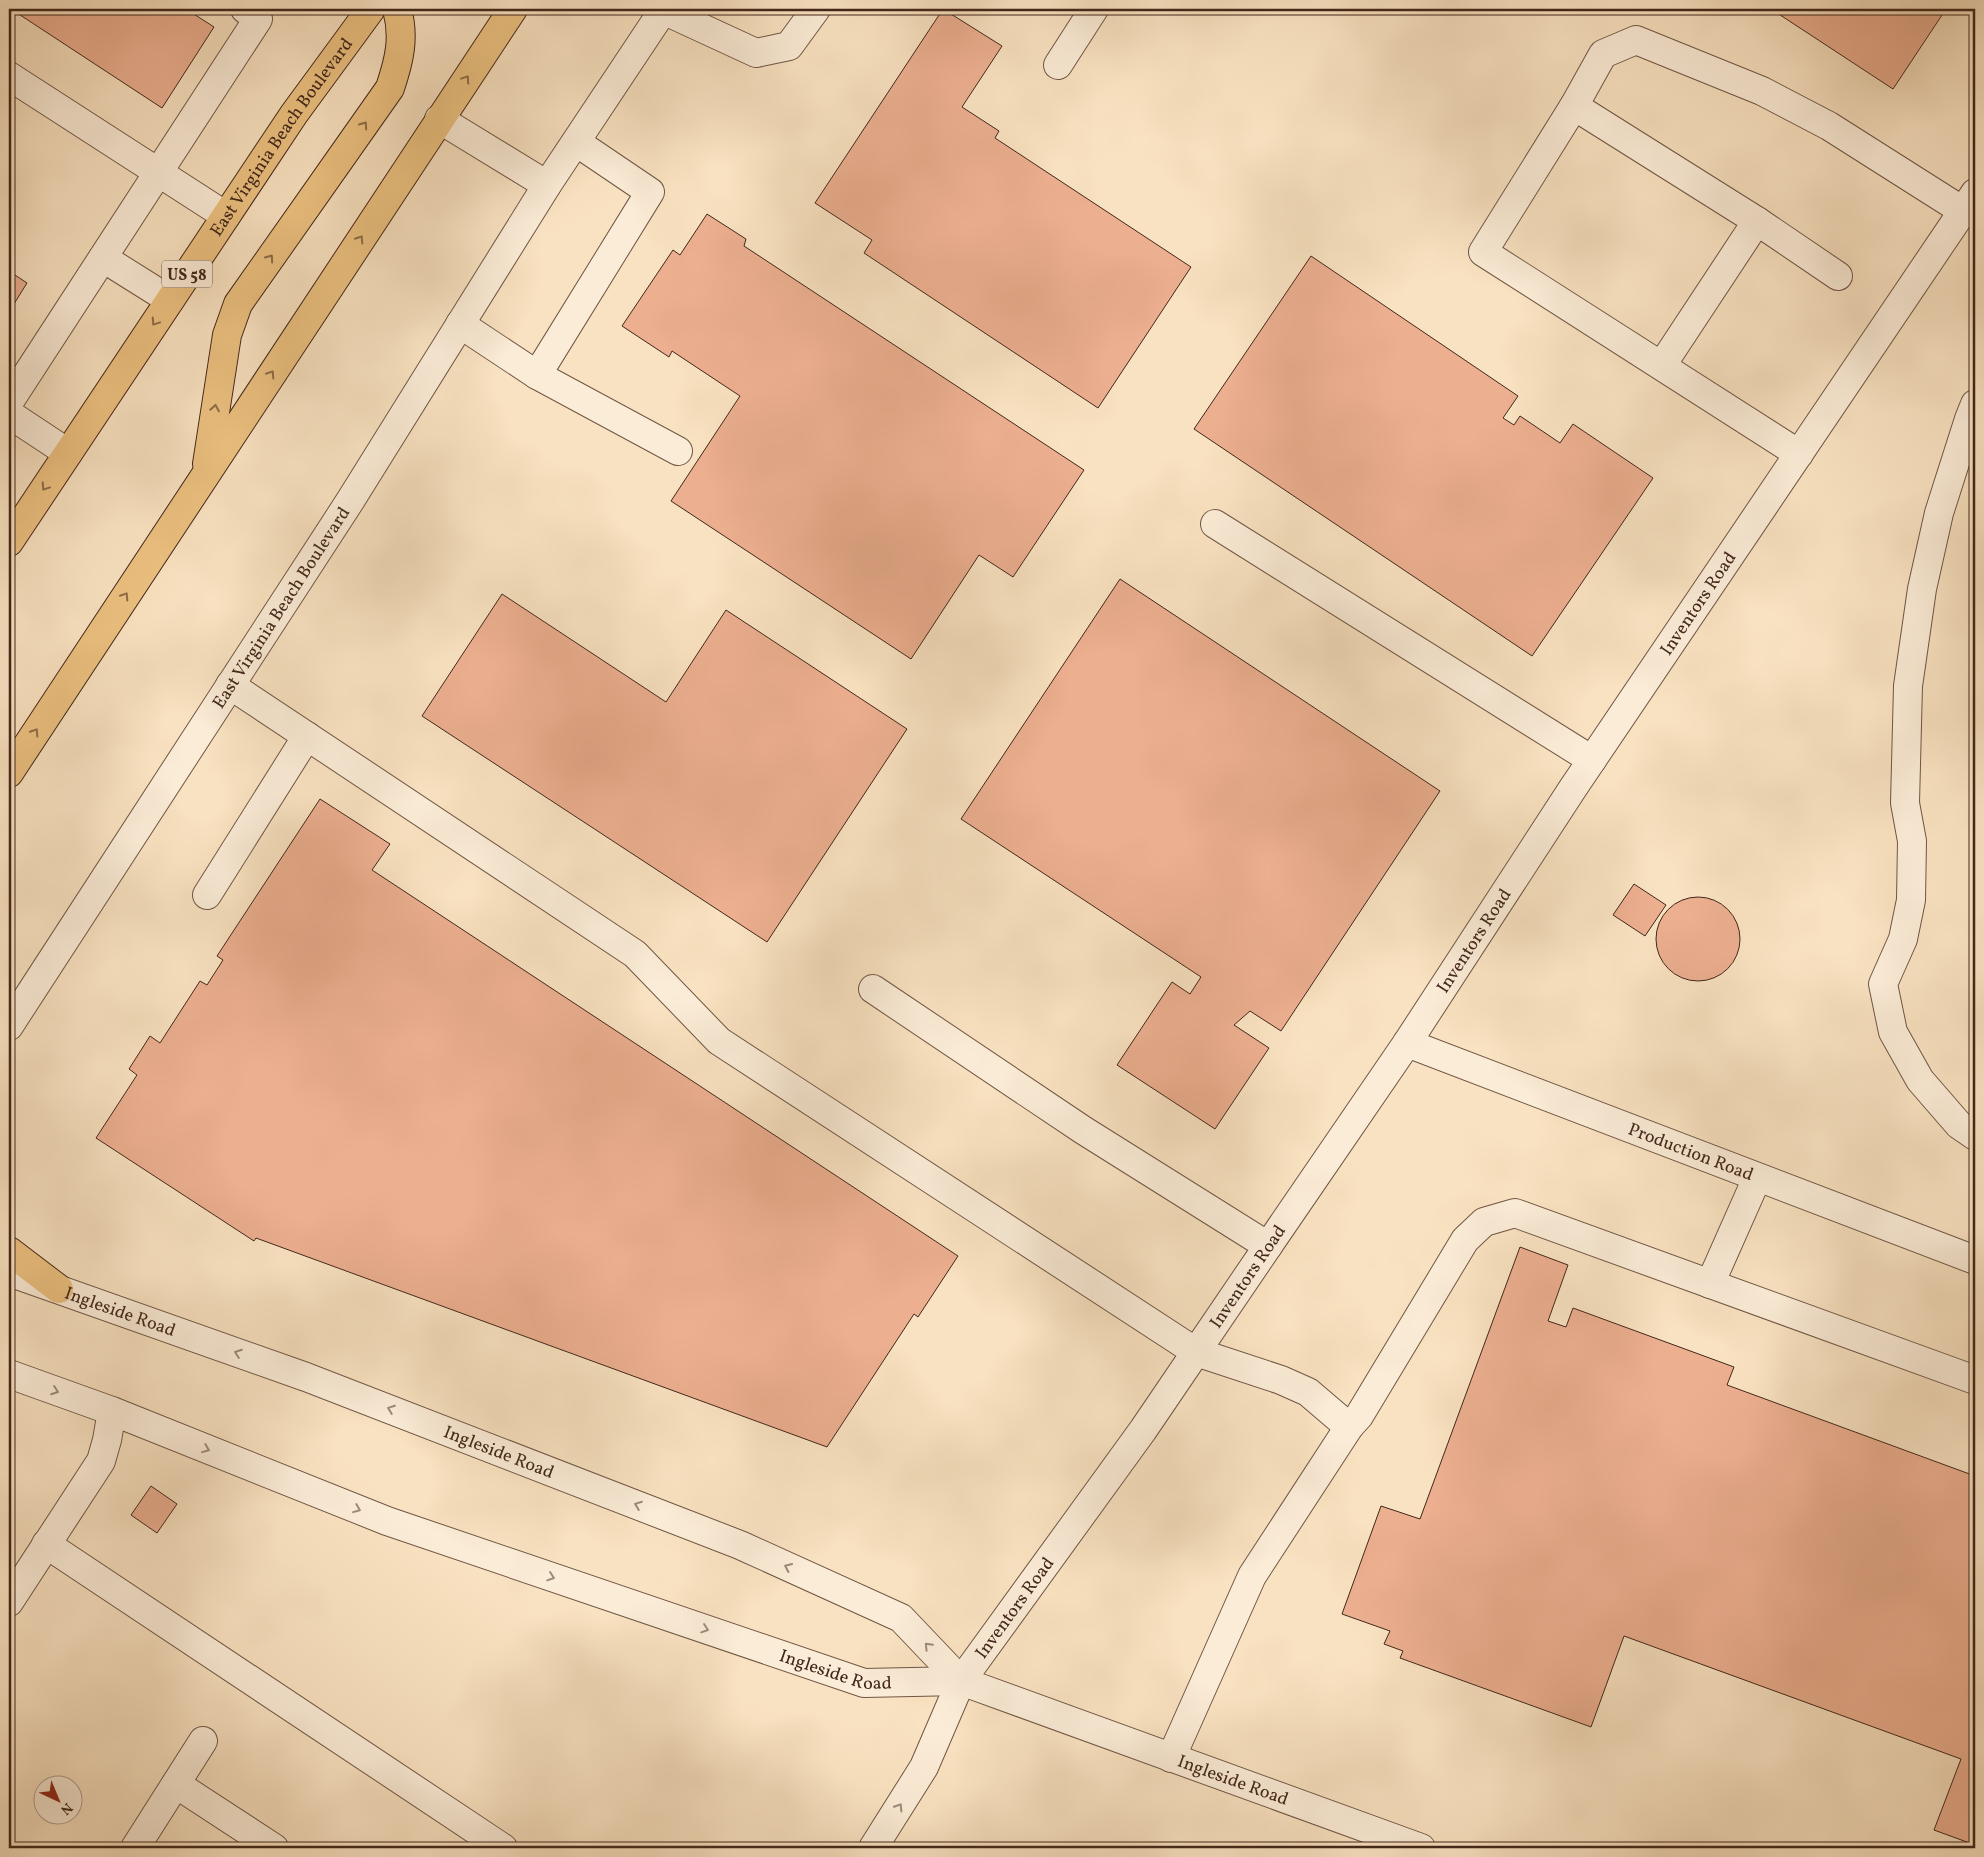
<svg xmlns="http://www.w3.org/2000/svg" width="1984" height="1857" font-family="Vollkorn,serif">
<rect width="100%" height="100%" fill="#f9e2c1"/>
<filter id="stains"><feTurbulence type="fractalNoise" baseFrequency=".004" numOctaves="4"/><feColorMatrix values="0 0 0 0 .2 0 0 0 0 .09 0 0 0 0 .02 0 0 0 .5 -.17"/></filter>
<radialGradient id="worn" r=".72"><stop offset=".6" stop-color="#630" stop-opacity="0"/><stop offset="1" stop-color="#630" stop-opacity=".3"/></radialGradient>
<g fill="#ecaf90" stroke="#42271b">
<polygon points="11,9 186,9 214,27 162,108"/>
<polygon points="943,9 1002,46 962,107 999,131 995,138 1191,267 1098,408 864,253 872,240 815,203"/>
<polygon points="1771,9 1946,9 1893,89"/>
<polygon points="707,214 746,239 744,246 1084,470 1013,577 979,555 911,659 671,501 740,396 672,351 669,357 622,326 673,250 680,255"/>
<polygon points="1311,256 1518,396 1503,418 1514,425 1520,416 1560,443 1573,424 1653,478 1532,656 1194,429"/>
<polygon points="9,271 27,283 9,312"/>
<polygon points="1120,579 1440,791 1281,1031 1250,1011 1234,1025 1269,1048 1215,1129 1117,1065 1172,982 1190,994 1201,977 961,819"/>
<polygon points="502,594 666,702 726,610 907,729 767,942 422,716"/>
<polygon points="320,799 390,844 372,870 958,1256 918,1317 914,1314 827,1447 256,1238 254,1241 96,1138 137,1075 129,1069 150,1036 160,1043 200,981 207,985 223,960 217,956"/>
<polygon points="1634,884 1666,905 1645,936 1613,915"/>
<circle cx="1698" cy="939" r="42"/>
<polygon points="1520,1247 1568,1265 1548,1321 1566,1327 1573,1308 1734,1367 1727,1385 1975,1476 1975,1845 1934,1830 1961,1759 1624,1636 1591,1727 1400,1658 1403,1651 1384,1644 1390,1631 1342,1614 1381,1506 1420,1519"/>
<polygon points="151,1486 177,1504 157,1533 131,1515"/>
</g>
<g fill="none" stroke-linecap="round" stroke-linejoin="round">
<g stroke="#705644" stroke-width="30">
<g id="minor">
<polyline points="663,10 756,53 789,46 816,9"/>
<polyline points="1058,65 1094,9"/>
<polyline points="9,76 226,216"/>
<polyline points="1574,106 1757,221"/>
<polyline points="439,119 547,185"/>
<polyline points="103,258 170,300"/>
<polyline points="460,324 537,375 678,451"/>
<polyline points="1662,365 1757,221 1838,276"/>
<polyline points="537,375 650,192 576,142"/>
<polyline points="9,402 258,19 245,9"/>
<polyline points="1975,404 1969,419 1939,513 1922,589 1908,686 1905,803 1912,841 1911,900 1903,939 1883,984 1893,1032 1920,1080 1959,1125 1975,1136"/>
<polyline points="9,414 68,453"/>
<polyline points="1799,454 1483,252 1574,106 1603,54 1636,40 1762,91 1829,126 1963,211"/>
<polyline points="1215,524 1592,760"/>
<polyline points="230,685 635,954 719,1041 1196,1352 1281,1380 1308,1392 1349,1427"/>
<polyline points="207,895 307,736"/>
<polyline points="873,989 1083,1130 1268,1246"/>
<path id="s1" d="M 9,1026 L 350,501 L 547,185 L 664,9"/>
<path id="s2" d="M 1407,1043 L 1975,1260"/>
<path id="s3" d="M 9,1272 L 306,1377 L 740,1545 L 901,1618 L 961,1681"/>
<polyline points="1710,1284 1757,1178"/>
<path id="s4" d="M 9,1374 L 112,1411 L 387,1521 L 864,1683 L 961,1681 L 1421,1848"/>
<polyline points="46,1544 503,1848"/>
<polyline points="9,1602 101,1461 107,1440 112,1411"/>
<polyline points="1171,1758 1252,1576 1349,1427 1359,1416 1465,1240 1484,1222 1515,1213 1975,1380"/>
<polyline points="176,1784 274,1848"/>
<polyline points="135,1848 203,1741"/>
<path id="s5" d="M 873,1848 L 924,1767 L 961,1681 L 1143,1430 L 1268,1246 L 1407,1043 L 1573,788 L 1975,193"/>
</g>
</g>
<g stroke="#42271b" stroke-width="30">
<g id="major">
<path d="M 207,464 L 227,335 L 238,304 L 390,88 C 399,61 405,38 397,9"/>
<path id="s6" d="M 9,542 L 294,114 L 371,9"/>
<polyline points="9,773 513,9"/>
<polyline points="9,1251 59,1289"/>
</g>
</g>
<use href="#minor" stroke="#fbecd7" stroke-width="28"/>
<use href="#major" stroke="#ecc180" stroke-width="28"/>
</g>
<defs><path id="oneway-chevron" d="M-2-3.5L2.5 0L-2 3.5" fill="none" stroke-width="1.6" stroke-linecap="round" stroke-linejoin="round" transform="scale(1.25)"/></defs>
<g stroke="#8e6c48">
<use href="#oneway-chevron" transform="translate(466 79) rotate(-56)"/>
<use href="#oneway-chevron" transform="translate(364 125) rotate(-55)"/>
<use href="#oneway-chevron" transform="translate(360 239) rotate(-57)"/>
<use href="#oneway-chevron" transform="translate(270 258) rotate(-55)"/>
<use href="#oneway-chevron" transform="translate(155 322) rotate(124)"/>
<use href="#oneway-chevron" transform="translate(271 374) rotate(-57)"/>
<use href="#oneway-chevron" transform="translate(215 408) rotate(-81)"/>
<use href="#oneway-chevron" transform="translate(45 487) rotate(124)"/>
<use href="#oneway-chevron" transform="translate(125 596) rotate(-57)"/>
<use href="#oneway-chevron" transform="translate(35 732) rotate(-57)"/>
</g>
<g stroke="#9e8a79">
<use href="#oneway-chevron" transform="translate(238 1353) rotate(-160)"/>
<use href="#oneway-chevron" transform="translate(55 1391) rotate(20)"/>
<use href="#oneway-chevron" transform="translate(391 1409) rotate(-159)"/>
<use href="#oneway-chevron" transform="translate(206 1449) rotate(22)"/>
<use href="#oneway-chevron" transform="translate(638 1505) rotate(-159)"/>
<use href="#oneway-chevron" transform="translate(357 1509) rotate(22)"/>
<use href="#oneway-chevron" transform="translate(788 1567) rotate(-155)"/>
<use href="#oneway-chevron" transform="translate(551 1577) rotate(19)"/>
<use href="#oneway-chevron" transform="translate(705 1629) rotate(19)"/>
<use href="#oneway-chevron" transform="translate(928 1646) rotate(-134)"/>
<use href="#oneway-chevron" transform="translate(899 1807) rotate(-58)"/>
</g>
<g text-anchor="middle" stroke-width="5" stroke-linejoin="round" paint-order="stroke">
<rect fill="#fbecd7" stroke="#7a6253" stroke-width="1" x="162" y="260.5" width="50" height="27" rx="4"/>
<g font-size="16" font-weight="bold" fill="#42271b">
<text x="187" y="280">US 58</text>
</g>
<g font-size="18" fill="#42271b" stroke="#fbecd7">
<text dy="6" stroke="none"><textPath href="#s6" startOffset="488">East Virginia Beach Boulevard</textPath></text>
<text dy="6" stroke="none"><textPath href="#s5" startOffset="1495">Inventors Road</textPath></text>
<text dy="6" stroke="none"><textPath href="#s1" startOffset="499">East Virginia Beach Boulevard</textPath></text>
<text dy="6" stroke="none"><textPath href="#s5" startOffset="1090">Inventors Road</textPath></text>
<text dy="6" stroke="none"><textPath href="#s2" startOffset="304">Production Road</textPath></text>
<text dy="6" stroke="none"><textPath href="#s5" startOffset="685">Inventors Road</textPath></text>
<text dy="6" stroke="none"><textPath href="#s3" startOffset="118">Ingleside Road</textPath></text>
<text dy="6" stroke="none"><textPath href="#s3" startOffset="522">Ingleside Road</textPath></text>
<text dy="6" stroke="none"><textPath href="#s5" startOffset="280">Inventors Road</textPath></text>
<text dy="6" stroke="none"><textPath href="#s4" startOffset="879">Ingleside Road</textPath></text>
<text dy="6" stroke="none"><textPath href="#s4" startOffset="1296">Ingleside Road</textPath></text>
</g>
</g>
<rect width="1984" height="1857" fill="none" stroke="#f9e2c1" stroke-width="30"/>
<rect x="10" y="10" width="1964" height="1837" fill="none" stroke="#42271b" stroke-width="2.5"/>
<rect x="15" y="15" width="1954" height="1827" fill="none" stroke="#42271b"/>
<g transform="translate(58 1800) rotate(136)"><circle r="24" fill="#fbecd7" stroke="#b19d8c"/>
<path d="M0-4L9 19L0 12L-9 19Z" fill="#8f2418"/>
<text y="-8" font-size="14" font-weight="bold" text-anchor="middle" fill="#42271b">N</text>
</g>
<rect width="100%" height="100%" filter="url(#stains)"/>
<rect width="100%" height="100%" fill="url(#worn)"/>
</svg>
